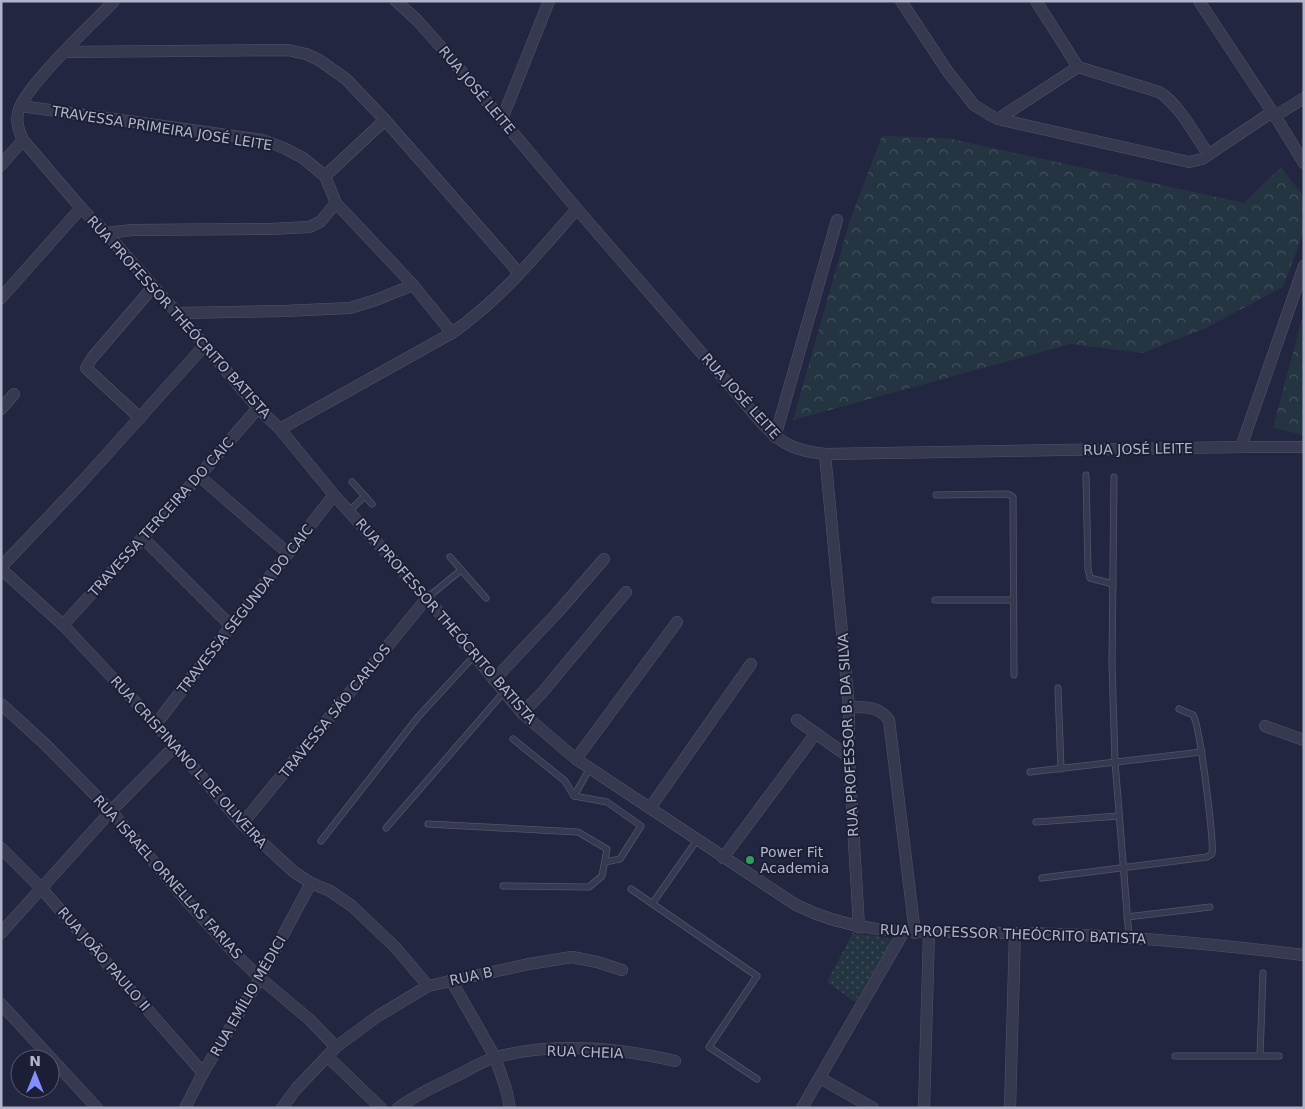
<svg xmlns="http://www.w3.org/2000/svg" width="1305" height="1109" font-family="'DejaVu Sans',sans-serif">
<defs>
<pattern id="grass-dots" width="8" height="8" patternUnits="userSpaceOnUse" patternTransform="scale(1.25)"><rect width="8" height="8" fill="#243541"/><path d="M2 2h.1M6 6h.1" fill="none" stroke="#41505b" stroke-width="1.8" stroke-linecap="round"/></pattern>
<pattern id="forest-crowns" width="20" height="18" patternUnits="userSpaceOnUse" patternTransform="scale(1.25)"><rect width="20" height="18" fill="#243541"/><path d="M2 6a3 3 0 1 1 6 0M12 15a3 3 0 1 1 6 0" fill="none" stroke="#41505b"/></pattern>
</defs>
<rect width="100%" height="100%" fill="#222640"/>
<polygon fill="url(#grass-dots)" points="853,932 893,939 855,1002 827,982"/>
<g fill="url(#forest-crowns)">
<polygon points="882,136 947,138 1244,203 1281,167 1304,197 1304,231 1283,287 1206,328 1142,353 1071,344 793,420 850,220"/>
<polygon points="1304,311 1304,435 1273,428"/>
</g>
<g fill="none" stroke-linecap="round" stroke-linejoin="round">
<g stroke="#51546b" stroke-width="7">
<g id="service">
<polyline points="1086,475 1088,569 1090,578 1113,584"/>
<polyline points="1114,477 1112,664 1115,762 1129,937"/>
<polyline points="352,482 372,504"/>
<polyline points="936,495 1008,494 1013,497 1014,675"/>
<polyline points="349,511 365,496"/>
<polyline points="450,557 486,598"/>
<polyline points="427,598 461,570"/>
<polyline points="935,600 1013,600"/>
<polyline points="1058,688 1061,769"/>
<polyline points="513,739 565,781 574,796 607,802 641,826 620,859 605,862"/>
<polyline points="1030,772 1202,752"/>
<polyline points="574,796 590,768"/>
<polyline points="1036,822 1119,816"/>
<polyline points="428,824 578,832 607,849 602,876 589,887 503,886"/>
<polyline points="386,828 504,692"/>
<polyline points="321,841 418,717 475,655"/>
<path d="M 1042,878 L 1207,857 L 1212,854 C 1214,841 1200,725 1193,715 L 1179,709"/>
<polyline points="631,889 757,976 709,1047 757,1079"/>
<polyline points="652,904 697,840"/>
<polyline points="1127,917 1210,907"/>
<polyline points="1260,1055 1263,973"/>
<polyline points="1175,1056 1279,1056"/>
</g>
</g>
<g stroke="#51546b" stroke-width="12">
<g id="minor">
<path d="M 114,1 C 94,22 22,89 18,113 C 16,123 19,131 23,140 L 81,208 L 106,233 L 177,313 L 258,408 L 280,429 L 334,495 L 427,598 L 522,713 L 576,759 L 796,905 C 853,933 901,932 963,932 C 994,933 1026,933 1058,934 C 1140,937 1222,945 1304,955"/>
<path d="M 396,1 L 417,20 L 441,47 L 577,209 L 763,424 C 782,445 797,451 825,454 L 1241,447 L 1304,447"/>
<polyline points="901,1 948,72 974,105 990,115 998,119 1189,162 1202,159 1272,112"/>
<path d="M 1036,1 L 1078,67 L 1159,92 C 1179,104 1195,135 1208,154"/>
<polyline points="1199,1 1275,116 1304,163"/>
<polyline points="65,52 288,50 306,54 319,60 346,79 385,120 519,273"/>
<polyline points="21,106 263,140 284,148 303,158 325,176 336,203 413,285 452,333"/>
<polyline points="1275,116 1304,98"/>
<polyline points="502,119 549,1"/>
<polyline points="998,119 1078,67"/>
<polyline points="1,165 23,140"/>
<polyline points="325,176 385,120"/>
<polyline points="106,233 132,230 270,229 309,227 320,222 336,203"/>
<polyline points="1,298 81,208"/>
<polyline points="177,313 284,311 350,308 376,300 413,285"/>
<polyline points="1,409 14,394"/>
<polyline points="140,418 86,368 92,358 153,287"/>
<path d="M 280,429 L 452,333 C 501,299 538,253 577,209"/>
<polyline points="775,437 837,220"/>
<polyline points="1241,447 1304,266"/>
<polyline points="825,454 849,707 849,757 859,927"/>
<polyline points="199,476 288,553"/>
<polyline points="142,537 231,626"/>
<polyline points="1,567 81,483 205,345"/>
<polyline points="1,569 63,625 156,724 242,824 294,872 311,883 330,891 352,906 396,948 428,986"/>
<polyline points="63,625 199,476 258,408"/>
<polyline points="494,680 557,613 604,559"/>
<polyline points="1,704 46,745 111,811 186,900 237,956 260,978 309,1019 336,1047"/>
<path d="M 849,707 C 866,707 878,706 889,720 L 915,933"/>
<polyline points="522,713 541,694 626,592"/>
<polyline points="797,720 849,757"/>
<polyline points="156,724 231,626 334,495"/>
<polyline points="1265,726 1304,740"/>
<polyline points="576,759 677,622"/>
<polyline points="650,808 751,664"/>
<polyline points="242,824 427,598"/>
<polyline points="1,848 41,888 203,1073"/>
<polyline points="723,858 816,733"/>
<polyline points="1,933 111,811 175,746"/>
<polyline points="451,980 495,1057 506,1089 510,1108"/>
<polyline points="1,1004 97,1108"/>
<polyline points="327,1056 381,1108"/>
<polyline points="820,1078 873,1108"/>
<polyline points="185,1108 203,1073 260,978 311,883"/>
<polyline points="282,1108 296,1089 336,1047 378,1016 428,986 529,964 572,957 597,962 622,970"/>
<path d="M 398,1108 C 418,1094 439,1084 462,1073 C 473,1067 485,1060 497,1057 C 554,1042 618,1048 675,1061"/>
<polyline points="802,1108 903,933"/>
<polyline points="924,1108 929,932"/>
<polyline points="1010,1108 1015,933"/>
</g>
</g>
<use href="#service" stroke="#363950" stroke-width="5.5"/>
<use href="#minor" stroke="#363950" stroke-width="11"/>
</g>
<circle fill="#2e9e5b" stroke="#1b1e35" stroke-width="2" cx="750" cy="860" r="5"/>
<g text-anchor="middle" stroke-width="4" stroke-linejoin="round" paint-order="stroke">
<g font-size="14" fill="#b2b4cb" stroke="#1b1e35">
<text transform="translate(477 90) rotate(50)" y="5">RUA JOSÉ LEITE</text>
<text transform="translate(162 128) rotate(9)" y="5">TRAVESSA PRIMEIRA JOSÉ LEITE</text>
<text transform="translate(179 317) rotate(48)" y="5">RUA PROFESSOR THEÓCRITO BATISTA</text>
<text transform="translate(741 396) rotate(48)" y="5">RUA JOSÉ LEITE</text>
<text transform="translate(1138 449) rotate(-1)" y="5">RUA JOSÉ LEITE</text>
<text transform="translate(161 517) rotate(-48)" y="5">TRAVESSA TERCEIRA DO CAIC</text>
<text transform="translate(245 609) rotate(-52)" y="5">TRAVESSA SEGUNDA DO CAIC</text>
<text transform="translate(446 621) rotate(49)" y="5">RUA PROFESSOR THEÓCRITO BATISTA</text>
<text transform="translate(335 711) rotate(-51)" y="5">TRAVESSA SÁO CARLOS</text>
<text transform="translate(848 735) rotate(-93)" y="5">RUA PROFESSOR B. DA SILVA</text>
<text transform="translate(189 762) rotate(48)" y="5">RUA CRISPINANO L DE OLIVEIRA</text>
<text transform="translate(168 877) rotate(48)" y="5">RUA ISRAEL ORNELLAS FARIAS</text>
<text transform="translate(1013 934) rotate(2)" y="5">RUA PROFESSOR THEÓCRITO BATISTA</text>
<text transform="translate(104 959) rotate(49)" y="5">RUA JOÃO PAULO II</text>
<text transform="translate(471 976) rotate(-12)" y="5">RUA B</text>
<text transform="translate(248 996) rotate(-60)" y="5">RUA EMÍLIO MÉDICI</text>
<text transform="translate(585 1052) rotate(2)" y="5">RUA CHEIA</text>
</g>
<g font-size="14" fill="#b2b4cb" stroke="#1b1e35" text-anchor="start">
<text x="760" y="857">Power Fit<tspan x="760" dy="16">Academia</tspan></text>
</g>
</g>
<rect width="1305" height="1109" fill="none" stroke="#b2b4cb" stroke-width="5"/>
<g transform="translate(35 1074)"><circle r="24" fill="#1b1e35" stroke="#575a71"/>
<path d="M0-4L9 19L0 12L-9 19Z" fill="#838eff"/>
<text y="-8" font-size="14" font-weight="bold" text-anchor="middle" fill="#b2b4cb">N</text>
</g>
</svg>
